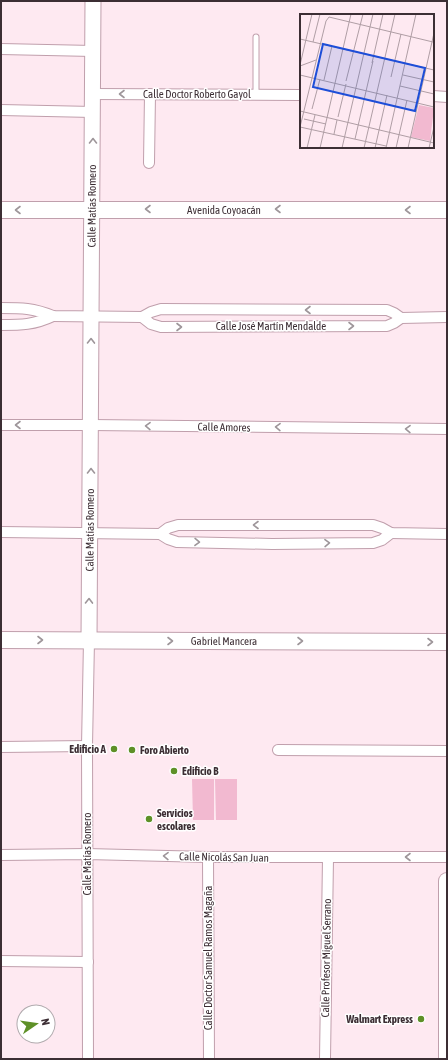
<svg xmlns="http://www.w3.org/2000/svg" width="448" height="1060" font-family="'Asap Condensed',sans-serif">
<rect width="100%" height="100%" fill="#fee9f1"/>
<g fill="#f2b9d0">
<polygon points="192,779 214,779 214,820 193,820"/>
<polygon points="215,779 237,779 237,820 216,820"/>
</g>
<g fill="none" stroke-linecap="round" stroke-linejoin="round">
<g stroke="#c09fac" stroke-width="7">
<polyline id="lane" points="256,37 256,95"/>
</g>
<g stroke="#c09fac" stroke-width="12">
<g id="street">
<polyline points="1,49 93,51"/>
<polyline points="93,94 301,95"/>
<polyline points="433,96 447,97"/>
<polyline points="1,110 93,112"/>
<polyline points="149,163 150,94"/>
<path d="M 1,308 C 22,308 33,308 53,316 L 142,317 L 151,312 L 161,309 L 387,310 L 394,313 L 401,318"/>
<polyline points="142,317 151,324 161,327 387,326 394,323 401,318 447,317"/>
<path d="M 1,325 C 21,325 34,325 53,316"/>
<polyline points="1,425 91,425 447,429"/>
<polyline points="1,532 160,534 168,539 177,542 272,544 373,543 382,540 391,533"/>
<polyline points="160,534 168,528 178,525 373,525 382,528 391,533 447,534"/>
<polyline points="1,747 87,746"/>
<polyline points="278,750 447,751"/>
<polyline points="1,855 87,854 208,857 447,857"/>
<polyline points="208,857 209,1059"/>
<polyline points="1,961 88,962"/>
<polyline points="88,1059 87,746 89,640"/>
<polyline points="325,1059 328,858"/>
</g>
</g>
<g stroke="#c09fac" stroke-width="17">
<g id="secondary">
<path id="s1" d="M 89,640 L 93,1"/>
</g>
</g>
<g stroke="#c09fac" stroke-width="18">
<g id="primary">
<path id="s2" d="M 1,210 L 447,210"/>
<path id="s3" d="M 1,640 L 447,642"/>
<polyline points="447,881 447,1057"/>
</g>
</g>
<use href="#lane" stroke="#fff" stroke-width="5"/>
<use href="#street" stroke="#fff" stroke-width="10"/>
<use href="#secondary" stroke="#fff" stroke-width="15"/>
<use href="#primary" stroke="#fff" stroke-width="16"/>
</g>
<defs><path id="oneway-chevron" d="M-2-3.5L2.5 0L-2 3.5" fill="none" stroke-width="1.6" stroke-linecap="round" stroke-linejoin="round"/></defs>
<g stroke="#9e969a">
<use href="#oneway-chevron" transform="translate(122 94) rotate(-180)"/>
<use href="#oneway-chevron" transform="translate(93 141) rotate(-90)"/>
<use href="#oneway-chevron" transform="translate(148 209) rotate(-180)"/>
<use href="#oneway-chevron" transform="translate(278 209) rotate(-180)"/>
<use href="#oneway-chevron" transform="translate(18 210) rotate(180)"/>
<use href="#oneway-chevron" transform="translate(408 210) rotate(-180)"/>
<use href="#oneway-chevron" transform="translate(308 310) rotate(-180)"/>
<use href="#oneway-chevron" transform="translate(351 326)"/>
<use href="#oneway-chevron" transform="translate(179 327)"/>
<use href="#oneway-chevron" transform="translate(91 341) rotate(-89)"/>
<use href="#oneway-chevron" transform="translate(18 425) rotate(180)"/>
<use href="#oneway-chevron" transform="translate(148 426) rotate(-179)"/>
<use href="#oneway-chevron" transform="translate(278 427) rotate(-179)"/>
<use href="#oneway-chevron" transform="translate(408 429) rotate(-179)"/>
<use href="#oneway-chevron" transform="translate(91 471) rotate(-90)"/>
<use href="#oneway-chevron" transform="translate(256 525) rotate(-180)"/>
<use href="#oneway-chevron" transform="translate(197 542) rotate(1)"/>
<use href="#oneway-chevron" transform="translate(327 543) rotate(-1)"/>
<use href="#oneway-chevron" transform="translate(89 601) rotate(-89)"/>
<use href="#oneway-chevron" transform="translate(40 640)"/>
<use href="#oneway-chevron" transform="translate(170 641)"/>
<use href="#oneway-chevron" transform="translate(300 641)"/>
<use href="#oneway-chevron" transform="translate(430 642)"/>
<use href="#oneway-chevron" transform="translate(166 856) rotate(-179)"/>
<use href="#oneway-chevron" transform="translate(408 857) rotate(180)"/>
</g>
<g fill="#5e9027" stroke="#fff" stroke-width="1.5">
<circle cx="114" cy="749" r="4"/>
<circle cx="132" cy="750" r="4"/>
<circle cx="174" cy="771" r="4"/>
<circle cx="149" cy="819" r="4"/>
<circle cx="421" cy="1019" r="4"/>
</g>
<g text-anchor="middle" stroke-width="3" stroke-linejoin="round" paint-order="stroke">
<g font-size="11" fill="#3c2e34" stroke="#fff">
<text x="197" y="98">Calle Doctor Roberto Gayol</text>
<text dy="4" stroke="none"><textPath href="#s1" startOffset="434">Calle Matías Romero</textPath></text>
<text dy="4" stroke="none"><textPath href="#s2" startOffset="223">Avenida Coyoacán</textPath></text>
<text x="271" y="330">Calle José Martín Mendalde</text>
<text transform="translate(224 427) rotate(1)" y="4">Calle Amores</text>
<text dy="4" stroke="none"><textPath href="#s1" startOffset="110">Calle Matías Romero</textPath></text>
<text dy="4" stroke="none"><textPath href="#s3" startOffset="223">Gabriel Mancera</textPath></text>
<text transform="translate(87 854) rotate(-90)" y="4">Calle Matías Romero</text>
<text transform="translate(224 857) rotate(1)" y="4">Calle Nicolás San Juan</text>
<text transform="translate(208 958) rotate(-90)" y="4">Calle Doctor Samuel Ramos Magaña</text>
<text transform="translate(326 958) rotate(-89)" y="4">Calle Profesor Miguel Serrano</text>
</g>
<g font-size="11" font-weight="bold" fill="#3c2e34" stroke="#fff" text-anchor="start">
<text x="106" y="753" text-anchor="end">Edificio A</text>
<text x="140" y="754">Foro Abierto</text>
<text x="182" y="775">Edificio B</text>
<text x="157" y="817">Servicios<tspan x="157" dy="13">escolares</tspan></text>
<text x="413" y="1023" text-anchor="end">Walmart Express</text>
</g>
</g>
<g transform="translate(300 14)">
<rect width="134" height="134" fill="#fee9f1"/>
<path d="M 119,91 L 134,94 L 130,127 L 111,123 Z" fill="#f2b9d0"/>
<path fill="none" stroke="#b09ea5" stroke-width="1" d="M 29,3 L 133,28M 0,25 L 134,56M 13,28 L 20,0M 72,49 L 83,0M 0,51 L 12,0M 0,52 L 16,46M 0,61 L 134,93M 103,61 L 134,68M 91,63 L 101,20M 24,66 L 32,32M 46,67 L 63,0M 100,72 L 134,80M 12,95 L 20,65M 0,97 L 134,129M 38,103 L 46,70M 4,105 L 26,110M 0,113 L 26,7 L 29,3M 0,113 L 86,132M 34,120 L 37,106M 55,125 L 73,47M 7,134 L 15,101M 20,134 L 51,0M 42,134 L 73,0M 64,134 L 95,0M 75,134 L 87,81M 86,134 L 116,0M 96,134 L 107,86M 108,134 L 134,19M 129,134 L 134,113"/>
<path fill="#1d4ed8" fill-opacity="0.15" stroke="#1d4ed8" stroke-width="2" d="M 23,30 L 125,54 L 115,97 L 13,73 Z"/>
<rect width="134" height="134" fill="none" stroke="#3c2e34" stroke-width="2"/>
</g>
<rect width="448" height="1060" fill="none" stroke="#3c2e34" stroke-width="4"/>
<g transform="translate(36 1024) rotate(77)"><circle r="19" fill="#ffffff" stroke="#b1abae"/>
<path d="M0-3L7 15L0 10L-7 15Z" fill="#5e9027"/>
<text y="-6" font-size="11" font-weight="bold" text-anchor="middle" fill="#3c2e34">N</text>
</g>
</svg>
